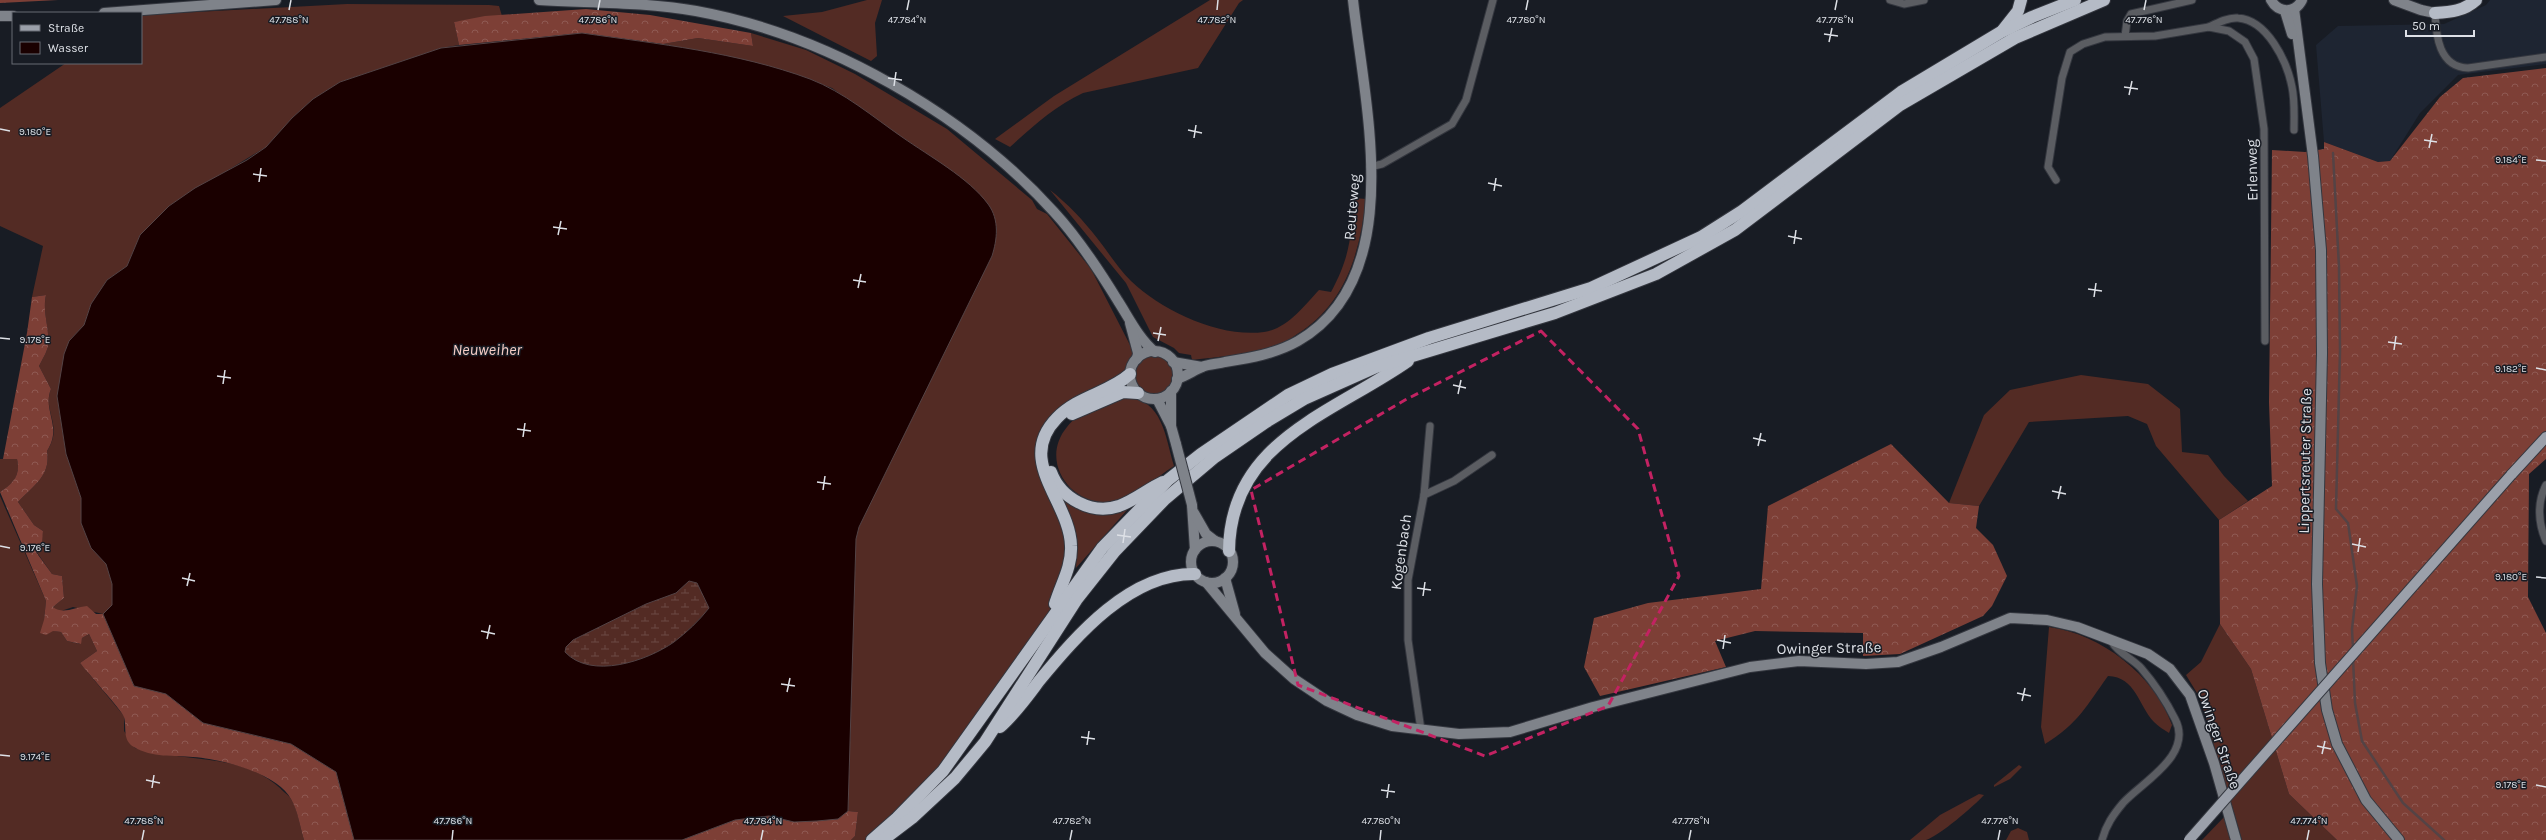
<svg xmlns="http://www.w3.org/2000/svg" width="2546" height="840" font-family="Karla,sans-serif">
<defs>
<pattern id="forest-crowns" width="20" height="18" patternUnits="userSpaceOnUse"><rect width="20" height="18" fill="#7d3f36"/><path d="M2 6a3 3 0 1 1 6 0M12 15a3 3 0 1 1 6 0" fill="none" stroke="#8f5a53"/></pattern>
<pattern id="wetland-marsh" width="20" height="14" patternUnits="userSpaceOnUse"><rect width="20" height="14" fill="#532b24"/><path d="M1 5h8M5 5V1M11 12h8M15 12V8" fill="none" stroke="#6b4944"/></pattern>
</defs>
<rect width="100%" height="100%" fill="#181c24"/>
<polygon fill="#1e2532" points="2490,0 2546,0 2546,64 2458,75 2420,113 2390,161 2378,162 2324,142 2316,45 2338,26 2444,24 2486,5"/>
<g fill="#532b24">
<polygon points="867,0 882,0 875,23 877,56 871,61 783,16 822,12"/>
<path d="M 1210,0 L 1243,0 L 1239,3 L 1198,68 L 1083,93 C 1055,106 1032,127 1010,147 L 995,139 L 1054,96 Z"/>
<path d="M 347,4 L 489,5 L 499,6 L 502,16 L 454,22 L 459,45 L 441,48 L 340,82 L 313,99 L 292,118 L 266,147 L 169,206 L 140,235 L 127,266 L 107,280 L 91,304 L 84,325 L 69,341 L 57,396 L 66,454 L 81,498 L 81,523 L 91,548 L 106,564 L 112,584 L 112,605 L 103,614 L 73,607 L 58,612 L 53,607 L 64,598 L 62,576 L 52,574 L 36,551 L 41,542 L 43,531 L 34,525 L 18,502 C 34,485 51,476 47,451 C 64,425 42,412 51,389 L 39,366 C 42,360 47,352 48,346 C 50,328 42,313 46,295 L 32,297 L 43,246 L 0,226 L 0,108 L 66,63 L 141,63 L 141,15 Z"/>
<path d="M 751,33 L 806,50 L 855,74 L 947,129 L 1032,200 L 1037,209 L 1047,214 L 1091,269 L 1130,345 L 1141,356 C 1149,351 1158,350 1167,356 C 1206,380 1136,428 1130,374 L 1075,404 L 1043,447 L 1071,545 L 1052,615 L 943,771 L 872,840 L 851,840 L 855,836 L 858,812 L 848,811 L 856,539 L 859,527 L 885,471 L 992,256 L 997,231 L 993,213 L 988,204 L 964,182 L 832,88 L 776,68 L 663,44 L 698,38 L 753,46 Z"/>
<path d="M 1050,190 C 1068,204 1083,220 1097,238 C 1108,252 1118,268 1131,281 C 1162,311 1220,338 1264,332 C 1287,329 1304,306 1319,290 L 1331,292 C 1350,257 1351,237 1354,198 L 1366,199 C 1360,251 1347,300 1302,331 C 1295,335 1288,341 1281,344 C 1253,355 1222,356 1192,360 L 1191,355 L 1179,353 L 1174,348 L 1153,337 L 1126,283 Z"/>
<polygon points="2081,375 2148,384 2180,409 2182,452 2208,455 2224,476 2248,501 2219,520 2156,446 2147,424 2128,416 2029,422 1979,506 1949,503 1984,415 2010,390"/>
<path d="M 1126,397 C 1163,400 1165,436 1174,466 C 1156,477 1138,496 1117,501 C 1075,511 1037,463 1067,427 C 1081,409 1105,404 1126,397 Z"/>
<path d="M 0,459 L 17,459 C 21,475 13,484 0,492 Z"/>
<path d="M 0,496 L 46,601 L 44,620 L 54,631 L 61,632 L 67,641 L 80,644 L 82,638 L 89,634 L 97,651 L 80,663 L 124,716 L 124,731 L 135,748 C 183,763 241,752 280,788 C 283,792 289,795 291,799 C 298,810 300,827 304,840 L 0,840 Z"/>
<path d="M 1063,497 C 1079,516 1106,515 1128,509 L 1076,568 L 1077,537 Z"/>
<polygon points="2220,624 2251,669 2289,794 2337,840 2242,840 2200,698 2186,675 2201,662"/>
<path d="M 2049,627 C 2101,634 2154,675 2172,725 L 2169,733 C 2164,730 2158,726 2154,722 C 2138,705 2136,677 2108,676 C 2087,705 2078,724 2045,744 L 2041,727 Z"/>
<polygon points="2019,765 2022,767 2010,779 1994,787 1994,785"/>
<path d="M 1979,794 L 1984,795 C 1974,806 1939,836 1926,840 C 1921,840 1915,840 1910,840 L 1940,815 Z"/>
<polygon points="2226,815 2233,840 2202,840"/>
<polygon points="2018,828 2027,832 2029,840 2006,840 2011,831"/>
</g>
<g fill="url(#forest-crowns)">
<polygon points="0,0 58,0 0,3"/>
<polygon points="586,9 650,15 751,33 753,46 698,38 663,44 582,33 459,45 454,22 485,16"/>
<polygon points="2546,68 2546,459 2529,474 2528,597 2546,633 2546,840 2337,840 2289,794 2251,669 2220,624 2219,520 2272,486 2269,402 2272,150 2305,152 2324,149 2324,142 2378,162 2390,161 2440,97 2463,78"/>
<path d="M 46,295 C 42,313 50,327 48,346 C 47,352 42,360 39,366 L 51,389 C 42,411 63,426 47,451 C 51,476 34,485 18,502 L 34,525 L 43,531 L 42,542 L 36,552 L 52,574 L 62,576 L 64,598 L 53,607 C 63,615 75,607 87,606 L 96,614 L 103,614 L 134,686 L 166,694 L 203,723 L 291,744 L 336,772 L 354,840 L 304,840 C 300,827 298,811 291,799 C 277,773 221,759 193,757 C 174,755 152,758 134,747 C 122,740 127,728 124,717 C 123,712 86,671 80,663 L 97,651 L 89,634 L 82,638 L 81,644 L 67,641 L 61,632 L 53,631 L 46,635 L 40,633 L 44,620 L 46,601 L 0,492 C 13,484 21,475 17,459 L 3,459 L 27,333 L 32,297 Z"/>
<polygon points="1891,444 1949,503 1979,506 1976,528 1993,545 2007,576 1992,606 1983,616 1900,654 1863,656 1863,633 1755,631 1715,641 1726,667 1600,696 1584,667 1594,618 1648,603 1761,589 1768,506"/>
<polygon points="848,811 858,812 855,836 851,840 682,840 735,820 769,816 794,822 838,819"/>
</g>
<path fill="url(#wetland-marsh)" d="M 689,581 L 697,583 L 709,608 C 698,621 687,632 674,642 C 647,661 591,680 565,652 L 566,647 L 573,640 L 646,604 L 676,593 Z"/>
<path fill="#1a0000" stroke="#544345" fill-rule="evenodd" d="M 582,33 C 658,44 737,52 810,79 C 844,92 873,117 902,137 C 929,156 969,178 988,204 C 1000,220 997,240 992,256 L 859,527 L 856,539 L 848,811 L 838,819 L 817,821 L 794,822 L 769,816 L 735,820 L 682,840 L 354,840 L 336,772 L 291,744 L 203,723 L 166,694 L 134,686 L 103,614 L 112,605 L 112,584 L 106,564 L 91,548 L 81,523 L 81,498 L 66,454 L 57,396 L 64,354 L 69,341 L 84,325 L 91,304 L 107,280 L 127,266 L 140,235 L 169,206 L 195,188 L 247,160 L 266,147 L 292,118 L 313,99 L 340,82 L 441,48 ZM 689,581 L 697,583 L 709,608 C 699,621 687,632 674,642 C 647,661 591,680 565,652 L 566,647 L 573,640 L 646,604 L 676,593 Z"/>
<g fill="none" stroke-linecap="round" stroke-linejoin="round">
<g stroke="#544345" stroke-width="2.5">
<polyline points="2333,153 2339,267 2340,351 2336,509 2348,523 2357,586 2352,629 2353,649"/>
<polyline points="2353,658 2355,703 2362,741 2403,803 2444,840"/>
</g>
<g stroke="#34373f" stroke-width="9">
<g id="street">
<polyline points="1890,0 1904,4 1924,0"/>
<path d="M 2435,13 C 2436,36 2439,67 2468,68 L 2546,57"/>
<path d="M 2209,27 C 2217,23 2228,17 2238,18 C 2267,20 2287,61 2292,87 C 2295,101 2294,116 2294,130"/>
<polyline points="2125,36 2127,21 2131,14 2192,0"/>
<polyline points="1370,167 1382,164 1452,124 1466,100 1493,0"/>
<polyline points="2056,180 2048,167 2062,78 2070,52 2083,44 2105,37 2155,36 2209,27 2229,31 2245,42 2254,59 2264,129 2265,341"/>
<path d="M 2546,485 C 2537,502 2538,523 2546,541"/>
<polyline points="1424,495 1454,481 1492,455"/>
<polyline points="1421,730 1408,640 1408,580 1424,495 1430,426"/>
<path d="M 2102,840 C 2106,825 2113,815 2123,803 C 2142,782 2194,755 2175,719 C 2166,701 2154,683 2141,668 C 2133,659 2118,653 2112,642"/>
</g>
</g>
<g stroke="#34373f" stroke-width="12">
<g id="secondary">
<path d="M 539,0 C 591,3 645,2 696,11 C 828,35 965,114 1054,212 C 1079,239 1099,270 1118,301 C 1129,318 1139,339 1155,352"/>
<path d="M 2271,0 C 2278,13 2295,14 2302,0"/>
<polyline points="2394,0 2421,10 2435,13"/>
<polyline points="2294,9 2313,156 2321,250 2322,353 2317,584 2320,663 2327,710 2337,744 2366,800 2399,840"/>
<polyline points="2285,11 2292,34"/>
<polyline points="104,13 276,0"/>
<polyline points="0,16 13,16"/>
<polyline points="1130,323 1138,353 1137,359"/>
<circle cx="1154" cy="375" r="24"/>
<polyline points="1173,362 1202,367"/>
<path d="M 1177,379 C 1186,376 1193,371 1202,367 C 1209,364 1218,364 1225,362 C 1250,358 1275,354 1298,341 C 1409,277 1364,103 1353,0"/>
<polyline points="1171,391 1171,426 1176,444"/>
<polyline points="1157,399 1171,426"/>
<polyline points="1192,505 1195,550"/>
<polyline points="1194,513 1206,534 1215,541"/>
<circle cx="1212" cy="562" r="21"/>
<polyline points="1225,578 1235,614"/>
<polyline points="1206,582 1265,653 1294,679 1327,701 1357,715 1392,726 1459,734 1510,732 1593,707 1750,667 1799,661 1866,664 1898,662 1941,647 2010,618 2047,620 2077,627 2148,654 2170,669 2190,695 2214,763 2236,840"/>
</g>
</g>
<g stroke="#34373f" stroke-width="12">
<polyline id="primary" points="2511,475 2546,437"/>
</g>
<g stroke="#34373f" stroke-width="14">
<g id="highway">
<path d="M 2435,13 C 2451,12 2464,11 2476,0"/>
<polyline points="2003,30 2018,11 2021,0"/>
<polyline points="1072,414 1123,392 1138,393"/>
<path d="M 1051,472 C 1061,499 1092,515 1119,506 C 1135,500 1148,489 1163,482"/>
<path d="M 1229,551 C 1230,441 1332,414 1408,361"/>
<path d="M 1055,604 C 1061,584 1072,567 1071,546 C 1070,501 1015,461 1057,418 C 1078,396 1109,393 1130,374"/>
<path d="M 1000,727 C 1015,714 1027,697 1039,681 C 1077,635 1130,573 1195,574"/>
<polyline points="872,840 897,818 943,771 1102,548 1168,480 1201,454 1288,395 1332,374 1429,338 1591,288 1701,237 1742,211 1901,92 2001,32 2032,17 2075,0"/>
<polyline points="883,840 912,818 955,778 985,742 1077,599 1115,551 1164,500 1215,457 1266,422 1304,399 1376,367 1555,313 1656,274 1735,230 1900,105 2015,38 2104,0"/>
</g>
</g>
<use href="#street" stroke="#5b5d62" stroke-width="7"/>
<use href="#secondary" stroke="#7f838a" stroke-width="10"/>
<use href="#primary" stroke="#9ba0aa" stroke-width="10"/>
<use href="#highway" stroke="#b5bbc6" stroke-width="12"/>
<g stroke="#34373f" stroke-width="12" stroke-linecap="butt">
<polyline id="secondary-bridge" points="1176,444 1192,505"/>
</g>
<g stroke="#34373f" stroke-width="12" stroke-linecap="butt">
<polyline id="primary-bridge" points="2189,840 2511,475"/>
</g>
<use href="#secondary-bridge" stroke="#7f838a" stroke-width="10"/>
<use href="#primary-bridge" stroke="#9ba0aa" stroke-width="10"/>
</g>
<path fill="none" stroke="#c32262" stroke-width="3" stroke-dasharray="8 5" stroke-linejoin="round" d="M 1541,331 L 1638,429 L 1679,576 L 1608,706 L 1485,756 L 1298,685 L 1251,490 L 1405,400 Z"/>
<path fill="none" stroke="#dde0e6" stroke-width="1.5" d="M 289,10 L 291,0M 598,10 L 600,0M 907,10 L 909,0M 1217,10 L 1218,0M 1526,10 L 1528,0M 1835,10 L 1837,0M 2144,10 L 2146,0M 1824,34 L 1838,36M 1829,42 L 1832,28M 888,78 L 902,80M 894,86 L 896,72M 2124,87 L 2138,89M 2129,95 L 2132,81M 0,129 L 10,131M 1188,130 L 1202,133M 1194,138 L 1196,125M 2424,140 L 2437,142M 2429,148 L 2432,134M 2536,160 L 2546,161M 253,174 L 267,176M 259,182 L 261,168M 1488,183 L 1502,186M 1494,191 L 1496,178M 553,227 L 567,229M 558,235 L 561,221M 1788,236 L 1802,239M 1794,244 L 1796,230M 853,280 L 866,282M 858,288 L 861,274M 2088,289 L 2102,291M 2094,297 L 2096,283M 1153,333 L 1166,335M 0,338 L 10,339M 1158,341 L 1161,327M 2388,342 L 2402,344M 2394,350 L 2396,336M 2536,368 L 2546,370M 217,376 L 231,378M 223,384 L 225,370M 1453,385 L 1466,388M 1458,394 L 1461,380M 517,429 L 531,431M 523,437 L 525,423M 1753,438 L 1766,441M 1758,446 L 1761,433M 817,482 L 831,484M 823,490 L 825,476M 2052,491 L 2066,494M 2058,499 L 2061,486M 1117,535 L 1131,537M 1123,543 L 1125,529M 2352,544 L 2366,547M 0,546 L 10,548M 2358,552 L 2360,538M 2536,577 L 2546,578M 182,578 L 195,581M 187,586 L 190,573M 1417,588 L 1431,590M 1423,596 L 1425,582M 481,631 L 495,634M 487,639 L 490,625M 1717,640 L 1731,643M 1723,649 L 1725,635M 781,684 L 795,686M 787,692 L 790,678M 2017,693 L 2031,696M 2022,701 L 2025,688M 1081,737 L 1095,739M 1087,745 L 1089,731M 2317,746 L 2331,749M 2322,754 L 2325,741M 0,755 L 10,756M 146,780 L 160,783M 2536,785 L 2546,787M 152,788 L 154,775M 1381,790 L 1395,792M 1387,798 L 1389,784M 142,840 L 144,830M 452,840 L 453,830M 761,840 L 763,830M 1070,840 L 1072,830M 1380,840 L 1381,830M 1689,840 L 1691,830M 1998,840 L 2000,830M 2307,840 L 2309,830"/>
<g text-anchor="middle" stroke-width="3" stroke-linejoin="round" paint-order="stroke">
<g font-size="15" fill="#dde0e6" stroke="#181c24">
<text transform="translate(2252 170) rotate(-91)" y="5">Erlenweg</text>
<text transform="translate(1352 207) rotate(-85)" y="5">Reuteweg</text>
<text transform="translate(2305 461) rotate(-89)" y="5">Lippertsreuter Straße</text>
<text transform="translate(1401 552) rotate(-82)" y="5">Kogenbach</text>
<text transform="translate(1829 648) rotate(-1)" y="5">Owinger Straße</text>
<text transform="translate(2219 739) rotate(71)" y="5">Owinger Straße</text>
</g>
<g font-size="16" font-style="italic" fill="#f5ccc5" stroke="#181c24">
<text x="487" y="355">Neuweiher</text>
</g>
</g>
<g font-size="10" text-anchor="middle" fill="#dde0e6" stroke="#181c24" stroke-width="3" stroke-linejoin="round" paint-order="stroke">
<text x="289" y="23">47.788°N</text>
<text x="598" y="23">47.786°N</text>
<text x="907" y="23">47.784°N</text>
<text x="1217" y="23">47.782°N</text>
<text x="1526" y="23">47.780°N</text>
<text x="1835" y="23">47.778°N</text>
<text x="2144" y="23">47.776°N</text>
<text x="35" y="135">9.180°E</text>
<text x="2511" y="163">9.184°E</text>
<text x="35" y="343">9.178°E</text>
<text x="2511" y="372">9.182°E</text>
<text x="35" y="551">9.176°E</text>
<text x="2511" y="580">9.180°E</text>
<text x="35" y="760">9.174°E</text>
<text x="2511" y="788">9.178°E</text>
<text x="144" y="824">47.788°N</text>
<text x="453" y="824">47.786°N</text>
<text x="763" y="824">47.784°N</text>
<text x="1072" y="824">47.782°N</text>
<text x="1381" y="824">47.780°N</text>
<text x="1691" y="824">47.778°N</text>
<text x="2000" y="824">47.776°N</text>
<text x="2309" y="824">47.774°N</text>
</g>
<rect x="12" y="12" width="130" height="52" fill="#181c24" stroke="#676a72"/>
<rect x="20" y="25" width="20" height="6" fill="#9ba0aa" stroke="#676a72"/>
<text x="48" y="32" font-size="12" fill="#dde0e6">Straße</text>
<rect x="20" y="42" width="20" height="12" fill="#1a0000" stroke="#676a72"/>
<text x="48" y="52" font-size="12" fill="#dde0e6">Wasser</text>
<path d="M2406 30v6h68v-6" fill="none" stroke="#dde0e6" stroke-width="2"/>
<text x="2412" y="30" font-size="12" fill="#dde0e6" stroke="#181c24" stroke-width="3" paint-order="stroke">50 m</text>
</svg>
